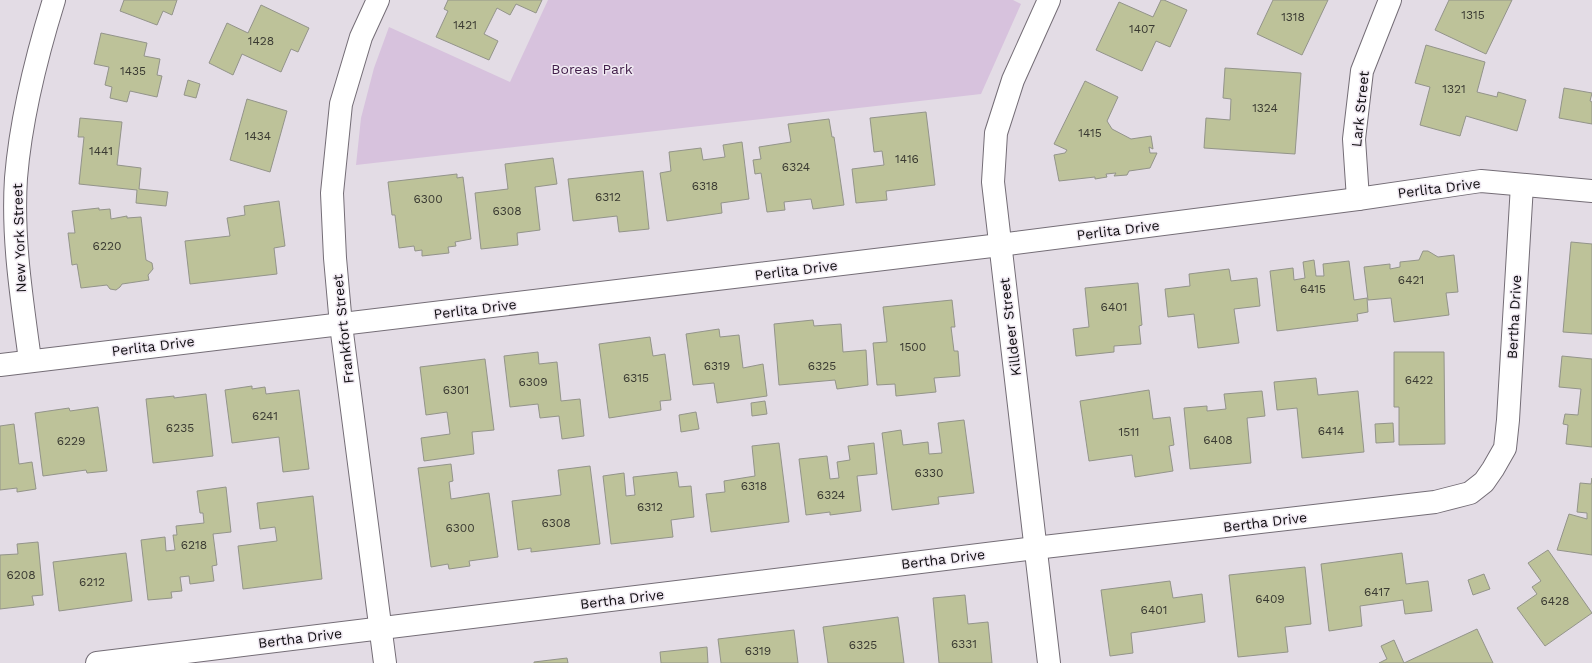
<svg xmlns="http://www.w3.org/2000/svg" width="1592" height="663" font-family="'Work Sans',sans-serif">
<rect width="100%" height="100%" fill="#e3dce5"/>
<polygon fill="#d7c2dd" points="548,0 1013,0 1021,4 981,94 356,165 361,118 374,68 389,27 510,82"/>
<g fill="#bdc299" stroke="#93948a">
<polygon points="124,0 177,0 172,15 163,11 157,25 120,11"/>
<polygon points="448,0 542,0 536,13 516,4 510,15 497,8 484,34 498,41 489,60 436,37 448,11 444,9"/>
<polygon points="1161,0 1164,0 1187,10 1170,47 1156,41 1142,71 1096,50 1119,2 1153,17"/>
<polygon points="1273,0 1328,0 1302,55 1257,34"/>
<polygon points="1449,0 1512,0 1486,54 1435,30"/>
<polygon points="261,5 309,28 298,52 291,49 281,72 242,54 233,75 209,63 227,23 248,33"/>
<polygon points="101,33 147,43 144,56 160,59 157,75 162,76 157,97 130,91 127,102 110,98 112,87 105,85 109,67 94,64"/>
<polygon points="1426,45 1485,62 1477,92 1497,97 1498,92 1526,100 1517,131 1466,116 1460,136 1420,125 1430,87 1415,83"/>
<polygon points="1225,68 1301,73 1295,154 1204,148 1206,118 1230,120 1231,99 1223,98"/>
<polygon points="188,80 200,84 196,98 184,95"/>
<polygon points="1085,81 1118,97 1107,121 1112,129 1131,139 1151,136 1153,149 1149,147 1150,153 1157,153 1150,168 1129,171 1127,175 1114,176 1116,173 1106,174 1107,177 1095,179 1095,177 1059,181 1054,155 1065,153 1067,150 1054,144"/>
<polygon points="1564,88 1592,93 1590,101 1592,102 1592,124 1559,118"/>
<polygon points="247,99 287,111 270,172 230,160"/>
<polygon points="926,112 935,185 886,191 887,200 856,203 852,169 884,165 882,151 874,152 870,118"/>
<polygon points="80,118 122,122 117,165 141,168 139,189 168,192 166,206 136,203 137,190 79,184 84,137 78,137"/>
<polygon points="829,119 832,137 834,137 844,205 813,209 811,199 784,202 785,210 767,212 761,173 755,174 753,160 761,159 759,147 791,142 788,124"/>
<polygon points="742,142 749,199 721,203 722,213 667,221 660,173 671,171 669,152 701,148 703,160 725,157 723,145"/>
<polygon points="553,158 557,184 535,187 540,230 517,233 518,245 481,249 475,193 508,189 505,164"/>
<polygon points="643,171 649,229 619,232 617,216 573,221 568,179"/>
<polygon points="457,174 457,178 463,177 471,239 455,242 456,246 448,247 449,253 422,256 422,250 415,251 414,246 399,248 395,215 392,215 388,182"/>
<polygon points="279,201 285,246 274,248 277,274 190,284 185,241 230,236 227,218 245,215 244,206"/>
<polygon points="99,208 99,210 110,209 111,219 127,216 127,218 141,217 146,260 152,263 153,269 148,275 149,280 122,284 120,287 116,290 110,289 107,285 81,288 77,264 72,265 68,233 75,233 72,211"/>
<polygon points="1571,242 1592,244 1592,334 1563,332"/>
<polygon points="1423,251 1428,251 1438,257 1454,255 1458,292 1446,293 1449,315 1394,322 1391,298 1368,300 1364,267 1390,264 1390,269 1400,267 1400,262 1419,260"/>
<polygon points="1314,260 1316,276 1324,276 1323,264 1349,261 1354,300 1367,298 1368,312 1357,314 1358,321 1277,331 1270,271 1293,268 1294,280 1305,278 1303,262"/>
<polygon points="1229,269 1231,281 1257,278 1260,306 1234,309 1239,343 1198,348 1194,314 1168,317 1165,289 1190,286 1189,274"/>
<polygon points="1138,283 1142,325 1139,326 1141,344 1114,346 1114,352 1076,356 1073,329 1089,327 1085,288"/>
<polygon points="952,300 955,327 951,327 954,351 958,351 960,376 934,378 936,392 896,396 895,384 877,385 873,343 887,342 883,307"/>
<polygon points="813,320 814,326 841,324 843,352 866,350 868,385 837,389 835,380 779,385 774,324"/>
<polygon points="719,329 720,337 739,335 743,368 763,364 767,396 717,403 714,383 693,385 686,334"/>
<polygon points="650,337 653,356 665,354 671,400 660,401 661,410 609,418 599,344"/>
<polygon points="538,352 539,364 557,362 561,401 580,399 584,436 562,439 559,416 540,418 538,404 510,407 504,356"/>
<polygon points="1394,352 1444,352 1445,444 1399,445 1399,407 1394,407"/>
<polygon points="1562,356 1592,359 1592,447 1566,444 1568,425 1563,424 1565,414 1578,415 1581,389 1559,387"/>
<polygon points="485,359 494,430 472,432 474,454 424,461 421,438 450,434 447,412 426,415 420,367"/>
<polygon points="1316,378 1318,395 1358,391 1364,452 1302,458 1297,408 1277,410 1274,382"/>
<polygon points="252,386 252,389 265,387 266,394 299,390 309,469 283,472 279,437 232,443 225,390"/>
<polygon points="1149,390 1153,419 1170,417 1174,445 1169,446 1173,471 1135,477 1132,455 1089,461 1080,401"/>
<polygon points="1262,391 1265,416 1247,418 1251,463 1190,469 1184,408 1207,406 1207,411 1226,409 1224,394"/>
<polygon points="206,394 213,456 153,463 146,399 174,396 174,398"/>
<polygon points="765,401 767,414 752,416 751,403"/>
<polygon points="98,407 107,471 87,473 86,470 43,476 35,413 69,408 70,411"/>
<polygon points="696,412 699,429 681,432 679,415"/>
<polygon points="964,420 974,493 938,497 939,504 892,510 882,433 901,430 903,445 928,442 929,454 942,453 938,423"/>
<polygon points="1393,423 1394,442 1376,443 1375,424"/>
<polygon points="14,424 19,464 32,462 36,489 17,492 17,488 0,490 0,426"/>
<polygon points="779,443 789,522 711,532 706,494 725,492 724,481 755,476 752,446"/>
<polygon points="874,443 877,474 857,476 861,511 830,515 830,512 806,515 799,459 827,456 830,479 839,478 837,462 850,460 848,446"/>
<polygon points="451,464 453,481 449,482 451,499 489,493 498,557 469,561 470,566 449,569 448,564 431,567 418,468"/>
<polygon points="590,466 600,544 531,552 531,548 518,550 512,501 561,495 558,470"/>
<polygon points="677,472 679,487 691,486 694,517 671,520 673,537 611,544 603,476 624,473 626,496 635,495 633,477"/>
<polygon points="1592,478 1592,555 1557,550 1569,514 1587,519 1587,513 1577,512 1580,483 1591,484"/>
<polygon points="226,487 231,532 213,534 217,565 212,566 214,581 190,584 189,576 180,577 182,591 171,592 172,598 148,600 141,540 165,537 166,551 175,550 173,535 177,535 176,526 204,523 203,513 200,513 197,491"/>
<polygon points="313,496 322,579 243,589 238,546 277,541 275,527 260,529 257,503"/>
<polygon points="38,542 43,595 32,596 34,605 0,609 0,555 18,554 17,544"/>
<polygon points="1548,550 1592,613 1545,646 1517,608 1537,594 1532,587 1541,581 1528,563"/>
<polygon points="126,553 132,601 59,611 53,562"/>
<polygon points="1402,553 1406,584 1428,581 1432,611 1405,614 1403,600 1360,606 1362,626 1329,631 1321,564"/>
<polygon points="1305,567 1311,624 1285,627 1288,652 1238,657 1229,575"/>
<polygon points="1484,574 1490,589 1473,595 1468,580"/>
<polygon points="1170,581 1173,598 1202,594 1205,622 1131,633 1133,653 1110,656 1101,590"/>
<polygon points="965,595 968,624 988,622 992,663 939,663 933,598"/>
<polygon points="898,617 904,663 828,663 823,627"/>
<polygon points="1477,629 1493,663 1379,663 1387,659 1381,646 1394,640 1404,663"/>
<polygon points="794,630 798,663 721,663 718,639"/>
<polygon points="707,647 708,663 661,663 660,652"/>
<polygon points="567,658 568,663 534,663 534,662"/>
</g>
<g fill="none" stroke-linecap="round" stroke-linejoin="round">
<g stroke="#746d76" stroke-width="24">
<g id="minor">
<polyline points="378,0 361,37 341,104 332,193 335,258 341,325 385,663"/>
<polyline points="1049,0 1013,80 996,133 993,182 1049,663"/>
<polyline points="1358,199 1354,139 1362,71 1390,0"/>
<path d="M 30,360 C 22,300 12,239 16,178 C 21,117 36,58 54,0"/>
<polyline points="0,365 1000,245 1358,199 1481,181 1592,191"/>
<polyline points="97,663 1035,548 1435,502 1470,493 1484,482 1493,469 1505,448 1508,420 1522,185"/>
</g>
</g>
<use href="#minor" stroke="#fff" stroke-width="22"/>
</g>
<g text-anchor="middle" stroke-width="3" stroke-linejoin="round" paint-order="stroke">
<g font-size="12" fill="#3a3a32">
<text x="1473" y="19">1315</text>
<text x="1293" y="21">1318</text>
<text x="465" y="29">1421</text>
<text x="1142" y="33">1407</text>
<text x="261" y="45">1428</text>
<text x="133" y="75">1435</text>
<text x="1454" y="93">1321</text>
<text x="1265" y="112">1324</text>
<text x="1090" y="137">1415</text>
<text x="258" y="140">1434</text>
<text x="101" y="155">1441</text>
<text x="907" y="163">1416</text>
<text x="796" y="171">6324</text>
<text x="705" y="190">6318</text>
<text x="608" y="201">6312</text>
<text x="428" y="203">6300</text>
<text x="507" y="215">6308</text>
<text x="107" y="250">6220</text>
<text x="1411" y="284">6421</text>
<text x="1313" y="293">6415</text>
<text x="1114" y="311">6401</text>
<text x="913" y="351">1500</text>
<text x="717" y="370">6319</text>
<text x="822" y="370">6325</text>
<text x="636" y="382">6315</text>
<text x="1419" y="384">6422</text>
<text x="533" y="386">6309</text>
<text x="456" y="394">6301</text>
<text x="265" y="420">6241</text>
<text x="180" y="432">6235</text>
<text x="1331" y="435">6414</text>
<text x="1129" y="436">1511</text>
<text x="1218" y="444">6408</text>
<text x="71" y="445">6229</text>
<text x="929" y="477">6330</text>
<text x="754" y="490">6318</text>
<text x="831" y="499">6324</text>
<text x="650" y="511">6312</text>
<text x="556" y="527">6308</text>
<text x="460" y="532">6300</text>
<text x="194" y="549">6218</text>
<text x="21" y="579">6208</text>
<text x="92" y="586">6212</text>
<text x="1377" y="596">6417</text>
<text x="1270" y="603">6409</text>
<text x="1555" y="605">6428</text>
<text x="1154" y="614">6401</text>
<text x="964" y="648">6331</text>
<text x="863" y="649">6325</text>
<text x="758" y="655">6319</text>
</g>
<g font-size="14" fill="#411e4a" stroke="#f0e9f2">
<text x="592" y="74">Boreas Park</text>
</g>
<g font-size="14" fill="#0e0c0f" stroke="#f0e9f2">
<text transform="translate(1360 109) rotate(-84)" y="5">Lark Street</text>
<text transform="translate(1439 188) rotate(-7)" y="5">Perlita Drive</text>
<text transform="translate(1118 230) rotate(-7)" y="5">Perlita Drive</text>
<text transform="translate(19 238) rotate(-92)" y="5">New York Street</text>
<text transform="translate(796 270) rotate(-7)" y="5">Perlita Drive</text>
<text transform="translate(475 309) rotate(-7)" y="5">Perlita Drive</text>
<text transform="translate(1514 317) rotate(-87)" y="5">Bertha Drive</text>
<text transform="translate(1010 327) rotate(-97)" y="5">Killdeer Street</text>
<text transform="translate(343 329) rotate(-96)" y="5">Frankfort Street</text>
<text transform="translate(153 346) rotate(-7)" y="5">Perlita Drive</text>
<text transform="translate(1265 522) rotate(-7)" y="5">Bertha Drive</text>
<text transform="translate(943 559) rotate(-7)" y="5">Bertha Drive</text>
<text transform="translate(622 599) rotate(-7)" y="5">Bertha Drive</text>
<text transform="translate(300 638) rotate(-7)" y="5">Bertha Drive</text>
</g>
</g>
</svg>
